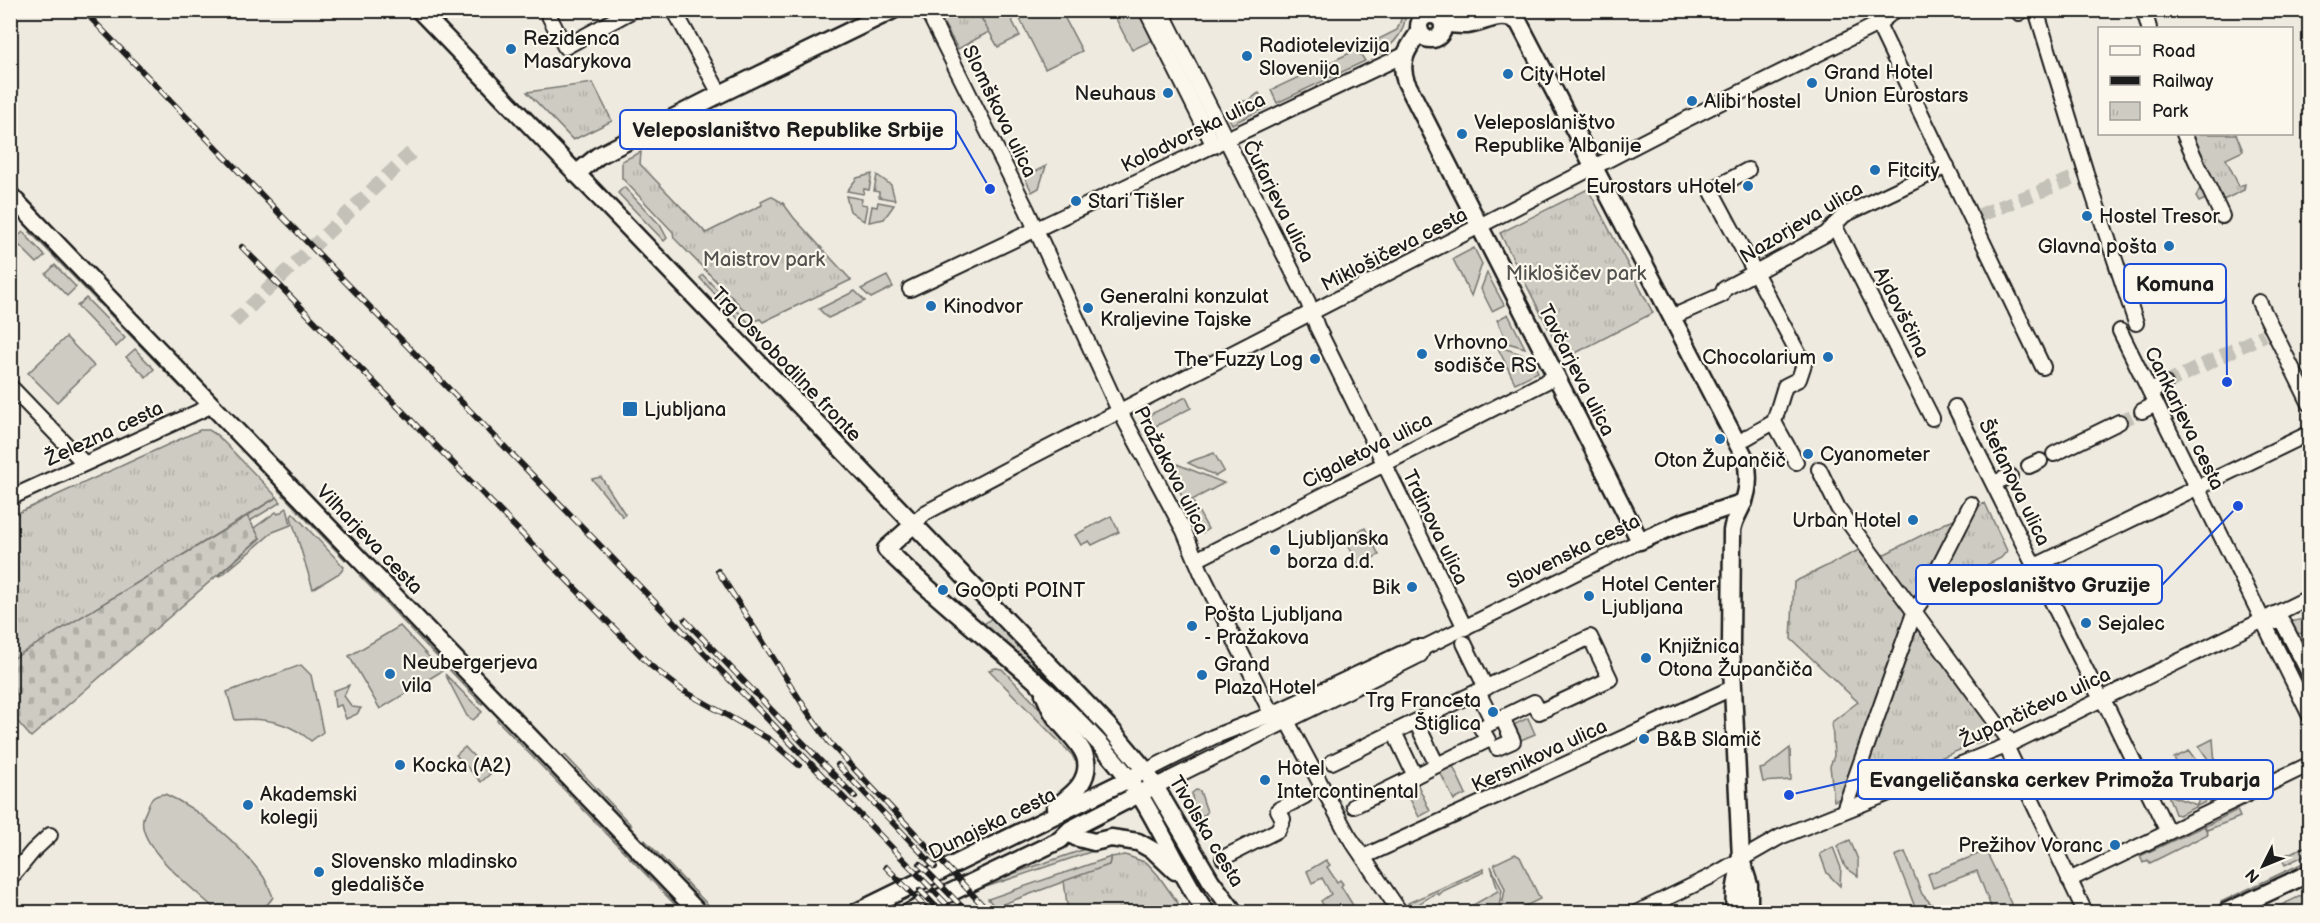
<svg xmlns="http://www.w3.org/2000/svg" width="2320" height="923" font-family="'Balsamiq Sans',sans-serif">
<defs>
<pattern id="cemetery-stones" width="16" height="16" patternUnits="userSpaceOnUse" patternTransform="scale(1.5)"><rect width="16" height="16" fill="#ceccc2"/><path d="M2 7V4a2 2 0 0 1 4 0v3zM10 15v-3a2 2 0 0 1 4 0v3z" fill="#b0afa6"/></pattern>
<pattern id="park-tufts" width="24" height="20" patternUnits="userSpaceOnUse" patternTransform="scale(1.5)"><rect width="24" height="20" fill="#ceccc2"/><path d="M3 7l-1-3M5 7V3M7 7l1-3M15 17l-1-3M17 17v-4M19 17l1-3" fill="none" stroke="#b0afa6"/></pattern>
</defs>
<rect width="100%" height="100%" fill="#eeeadf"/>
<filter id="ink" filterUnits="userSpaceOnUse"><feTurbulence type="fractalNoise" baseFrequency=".0167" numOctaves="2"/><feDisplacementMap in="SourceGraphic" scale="12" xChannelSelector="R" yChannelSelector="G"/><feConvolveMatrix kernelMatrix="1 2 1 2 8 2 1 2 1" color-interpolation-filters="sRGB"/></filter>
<g filter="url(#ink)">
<g fill="#ceccc2" stroke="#75746f" stroke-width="1.5">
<polygon points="1023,10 1061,11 1082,51 1045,69 1017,13"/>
<polygon points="977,11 1007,11 1020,36 998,47"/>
<polygon points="1112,11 1141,11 1155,39 1132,50"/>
<path d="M 1404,11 L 1405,11 C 1407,32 1393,46 1375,56 L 1369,44 L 1397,30 Z"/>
<polygon points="1356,47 1365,61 1277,103 1271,90 1352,52 1352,48"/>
<path d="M 1259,93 L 1267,107 L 1232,124 L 1228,116 L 1229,110 L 1239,105 L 1241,101 C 1250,102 1252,97 1259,93 Z"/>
<polygon points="1026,166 1029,171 1032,170 1034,172 1046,166 1039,188 1032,192 1020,168"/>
<polygon points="872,174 869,190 864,189 863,194 847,191 857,178"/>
<polygon points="877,175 891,185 895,200 879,197 879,192 874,191"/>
<polygon points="624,187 660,225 667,238 664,241 618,193"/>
<polygon points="846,196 862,199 861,204 867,205 864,221 850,211"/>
<polygon points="878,202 894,205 884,219 869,222 872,206 877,207"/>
<polygon points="33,229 182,385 180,387 30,232"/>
<polygon points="23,232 45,256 37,263 14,240"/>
<polygon points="1474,248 1482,264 1471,296 1453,259"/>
<polygon points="55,265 76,287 67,296 46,274"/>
<polygon points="1487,273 1504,305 1492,311 1481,289"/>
<polygon points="703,275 750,324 745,326 700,278"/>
<polygon points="855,291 865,301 828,318 819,309"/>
<polygon points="86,298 125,338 116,347 77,306"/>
<polygon points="1508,314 1525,348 1508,343 1497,320"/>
<polygon points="66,337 94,366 57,402 28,373"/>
<polygon points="1497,346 1530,357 1538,372 1515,383"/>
<polygon points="135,349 154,369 146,377 126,357"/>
<polygon points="1186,397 1191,408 1148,430 1144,424 1152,420 1149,415"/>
<path d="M 1214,453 L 1224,471 L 1216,476 L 1188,463 C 1197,458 1205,457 1214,453 Z"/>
<polygon points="1162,458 1224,483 1192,500 1208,529 1202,533"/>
<polygon points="601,477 625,514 623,517 592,479"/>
<polygon points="280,488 343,554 346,561 278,490"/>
<polygon points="277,497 281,502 250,521 247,516"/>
<polygon points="287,508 291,525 273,532 222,575 218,576 260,538 254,528 276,512 278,514"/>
<polygon points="293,513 344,567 341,572 313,589 291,517"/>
<polygon points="1111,516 1119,532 1092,545 1089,541 1081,545 1075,535"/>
<polygon points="1365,528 1379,555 1358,565 1345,538"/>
<polygon points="359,575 366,578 484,701 482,704"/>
<polygon points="993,617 1117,746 1115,747 1037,668 983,625"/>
<polygon points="2309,618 2309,634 2293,633 2289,622"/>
<polygon points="400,626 442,671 380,709 349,656"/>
<path d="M 301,665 L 311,675 L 323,732 L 311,741 C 290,722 263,717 235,720 L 227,692 Z"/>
<polygon points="996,668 1002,669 1072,742 1081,761 1075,761 1072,755 989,670"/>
<polygon points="445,674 482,712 473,720 467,716"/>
<polygon points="349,685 344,696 352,707 361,708 357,714 346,719 341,705 335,707 333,691"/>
<polygon points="498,715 686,911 682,912 497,720"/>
<polygon points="1528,718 1535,734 1516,742 1509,727"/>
<polygon points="2213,739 2215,765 2212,765 2199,746"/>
<polygon points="465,747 490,774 481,782 456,755"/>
<polygon points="1790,748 1791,780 1763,782 1760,769 1764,768"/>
<polygon points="2189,751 2207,775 2216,778 2224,793 2179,815 2175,814 2168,795 2197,805 2199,798 2205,799 2207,791 2202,789 2207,776 2178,765 2174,758"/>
<polygon points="565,755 632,826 626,824 562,757"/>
<polygon points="1452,764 1466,794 1454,800 1439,770"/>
<polygon points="1416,781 1430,811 1419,817 1404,787"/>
<polygon points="1196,790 1200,791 1207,812 1205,815 1201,815 1193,805 1192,793"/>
<path d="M 165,794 C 201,810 238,843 263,876 C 267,882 270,890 273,897 C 261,917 235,916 215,909 C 196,891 137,847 143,819 C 143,816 145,814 146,811 C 150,800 152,795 165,794 Z"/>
<polygon points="2237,810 2240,817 2207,830 2205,826"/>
<polygon points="2204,826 2208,834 2150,863 2148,860 2143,863 2140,856"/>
<polygon points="644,839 715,912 711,912 647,847"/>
<polygon points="1850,840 1858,860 1858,876 1845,867 1837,846"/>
<polygon points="1097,845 1105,847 971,892 988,882"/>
<polygon points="2309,845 2309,853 2285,865 2281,857"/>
<polygon points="1833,847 1841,868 1840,886 1827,873 1820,854"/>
<polygon points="1986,851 2015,912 1993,912 1977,871 1933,888 1928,874"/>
<polygon points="1905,852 1922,894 1933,906 1935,912 1917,912 1895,856"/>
<polygon points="1515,854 1520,857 1540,899 1513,912 1501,912 1505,889 1494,864"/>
<polygon points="1111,857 1109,865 995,907 988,899"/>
<polygon points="1326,860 1330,865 1327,867 1337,882 1340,880 1343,884 1341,886 1354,907 1344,912 1327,912 1321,901 1331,894 1322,878 1312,883 1307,871"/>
<polygon points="2309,860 2309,864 2222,905 2221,902"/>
<polygon points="1491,866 1502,890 1498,912 1464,912 1466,909 1498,891"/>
<path d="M 1484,869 L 1484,872 L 1443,891 L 1439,895 L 1437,893 C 1427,897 1421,904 1411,908 L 1408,903 Z"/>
</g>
<polygon fill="url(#cemetery-stones)" stroke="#75746f" stroke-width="1.5" points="247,516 260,538 31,737 11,714 10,660"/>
<g fill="url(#park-tufts)" stroke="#75746f" stroke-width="1.5">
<polygon points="937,11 977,11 989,32 958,49"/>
<polygon points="593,83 612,121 573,140 527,92"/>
<polygon points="2176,134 2236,134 2243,151 2226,159 2239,186 2245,184 2244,190 2213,205 2210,197 2199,202 2196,197 2202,184"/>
<polygon points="641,152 640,164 706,233 762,205 761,201 771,196 783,203 794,218 851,280 771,318 763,322 760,319 755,321 674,238 673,232 622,178 622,161"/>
<polygon points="1588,189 1653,313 1564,359 1500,233"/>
<polygon points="887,276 893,287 871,298 861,289"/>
<polygon points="200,430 209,430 217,435 277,497 11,660 11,516"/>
<polygon points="1985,503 2007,551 2001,558 1906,606 1999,734 1834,801 1830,766 1834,756 1832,722 1858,702 1791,639 1794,582 1863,548 1873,560"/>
<polygon points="1125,855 1147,863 1158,875 1184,912 1068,912 1064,881 1109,865 1111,857"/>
<polygon points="2309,892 2309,912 2267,912"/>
</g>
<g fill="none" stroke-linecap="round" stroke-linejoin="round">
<g stroke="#c4c1b8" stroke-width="14" stroke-dasharray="14 7" stroke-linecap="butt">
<polyline points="1980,215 2079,176"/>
<polyline points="234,322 416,148"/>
<polyline points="2165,384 2264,335"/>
<polyline points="2119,422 2142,411"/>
</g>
<g stroke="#1c1c1c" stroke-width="18">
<g id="minor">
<polyline points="546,10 565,47 633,10"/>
<polyline points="674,10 720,94"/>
<polyline points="927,10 1027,210 1116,404 1184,531 1202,574 1277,725"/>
<polyline points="1146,10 1214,146"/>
<polyline points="1161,10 1308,302 1317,327 1465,628"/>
<polyline points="2017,10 2019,13 2023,10"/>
<polyline points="2036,10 2086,173 2136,323"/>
<polyline points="2144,10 2149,28"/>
<polyline points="1878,24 2043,367"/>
<polyline points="2184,134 2197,163"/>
<polyline points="2198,165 2222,216"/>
<polyline points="1834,225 1932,418"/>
<polyline points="910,289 1404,55"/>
<polyline points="2259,302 2310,404"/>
<polyline points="1672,317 1722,295 1724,289 1826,234 1844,215 1947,166"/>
<polyline points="2120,331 2310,716"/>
<polyline points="10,386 84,463"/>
<polyline points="2150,391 2165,384"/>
<polyline points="1955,407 2095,688 2108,709 2168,832"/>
<polyline points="2142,411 2156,404"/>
<polyline points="1774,422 1796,462"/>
<polyline points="1746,438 1774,422 1785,386 1799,379 1804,364 1711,190 1748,170"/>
<polyline points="2054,454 2119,422"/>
<polyline points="2029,466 2040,461"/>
<polyline points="1819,469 1838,508 2011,743"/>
<polyline points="1994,483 2010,476"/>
<polyline points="10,498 213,405"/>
<polyline points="913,525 925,513 1023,461 1687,119 1878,24 1895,10"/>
<polyline points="1196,560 1557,376"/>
<polyline points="2035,566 2310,433"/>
<polyline points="2274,614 2278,622 2282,621 2310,675"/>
<polyline points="1464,643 1486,688"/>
<polyline points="1478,692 1493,722"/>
<polyline points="1287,721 1348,835 1400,912"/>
<polyline points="1416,722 1437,765"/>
<polyline points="1394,732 1415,776"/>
<polyline points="2006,746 2085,912"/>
<polyline points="1497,748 1513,741 1502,718"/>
<polyline points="1332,762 1590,637 1610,679 1539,712 1534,702 1481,728 1488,740 1354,806"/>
<polyline points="1146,771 1213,737 1272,714 1415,647 1425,647 1640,541"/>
<polyline points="1156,786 1420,655 1422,651"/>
<polyline points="1844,810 1915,610 1922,600 1971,504"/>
<polyline points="1363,857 1732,688"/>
<polyline points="1223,858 1278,830 1283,819 1278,810 1305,796"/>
<polyline points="10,879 33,851 50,835"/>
<polyline points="2069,880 2310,764"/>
<polyline points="1638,912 1712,876 1780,837 2006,746 2310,597"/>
</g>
</g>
<g stroke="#1c1c1c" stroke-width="21">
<g id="major">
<polyline points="419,10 1109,727 1146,771 1211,881 1234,912"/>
<circle cx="1431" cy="27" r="12"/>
<path d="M 1443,24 C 1451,24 1459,25 1467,25 C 1485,23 1503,9 1519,23 L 1746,460 C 1749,475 1749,489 1743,503 C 1739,513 1733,520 1732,531 L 1731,645 L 1741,859 L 1735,892 L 1734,912"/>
<path d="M 1420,31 C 1408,48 1398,61 1406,82 L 1640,541 L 1681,523 L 1744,502"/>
<polyline points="576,174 598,156 720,94 893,10"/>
<polyline points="10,195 698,912"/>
<path d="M 913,525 L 886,549 C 959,622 1047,680 1114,760 C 1153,805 1173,864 1206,912"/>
<path d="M 1044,694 C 1048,702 1051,712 1057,719 C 1072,739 1099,756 1080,785 C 1074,794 1064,800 1055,808"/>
<polyline points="1075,837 1094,842 1111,838 1138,842 1154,851 1175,871"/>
<polyline points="1742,863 1749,885 1749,912"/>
<polyline points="857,912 1137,775"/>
<polyline points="910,912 1060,840 1071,829 1147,790"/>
<polyline points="2226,912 2310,873"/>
</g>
</g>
<use href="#minor" stroke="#fbf7ec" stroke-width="14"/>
<use href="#major" stroke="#fbf7ec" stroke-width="16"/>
<g stroke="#1c1c1c" stroke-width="6">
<g id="rail">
<polyline points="83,10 954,912"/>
<polyline points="242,247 651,666 682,690 769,739 799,765"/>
<polyline points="718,571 805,708 829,742 989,912"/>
<polyline points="685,620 855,797"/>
<polyline points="838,765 935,867"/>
<polyline points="920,864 967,912"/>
<polyline points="886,867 924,906"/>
<polyline points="920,890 941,912"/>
</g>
</g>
<use href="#rail" stroke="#fbf7ec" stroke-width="4" stroke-dasharray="11" stroke-linecap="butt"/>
</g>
</g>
<g fill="#1f6fb2" stroke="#fbf7ec" stroke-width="2">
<circle cx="511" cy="49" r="6"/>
<circle cx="1247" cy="56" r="6"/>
<circle cx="1508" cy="74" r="6"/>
<circle cx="1812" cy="83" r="6"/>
<circle cx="1168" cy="93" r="6"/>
<circle cx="1692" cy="101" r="6"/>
<circle cx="1462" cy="134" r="6"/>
<circle cx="1875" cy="170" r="6"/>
<circle cx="1748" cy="186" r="6"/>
<circle cx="1076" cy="201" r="6"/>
<circle cx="2087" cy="216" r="6"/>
<circle cx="2169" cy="246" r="6"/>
<circle cx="931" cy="306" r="6"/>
<circle cx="1088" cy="308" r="6"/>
<circle cx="1422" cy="354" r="6"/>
<circle cx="1828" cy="357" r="6"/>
<circle cx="1315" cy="359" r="6"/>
<rect x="622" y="401" width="16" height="16" rx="3"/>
<circle cx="1720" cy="439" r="6"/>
<circle cx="1808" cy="454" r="6"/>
<circle cx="1913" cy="520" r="6"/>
<circle cx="1275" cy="550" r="6"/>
<circle cx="1412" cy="587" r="6"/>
<circle cx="943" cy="590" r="6"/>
<circle cx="1589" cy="596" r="6"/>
<circle cx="2086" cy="623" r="6"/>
<circle cx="1192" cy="626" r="6"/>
<circle cx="1646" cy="658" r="6"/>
<circle cx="390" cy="674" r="6"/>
<circle cx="1202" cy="675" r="6"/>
<circle cx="1493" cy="712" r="6"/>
<circle cx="1644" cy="739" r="6"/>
<circle cx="400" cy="765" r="6"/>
<circle cx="1265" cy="780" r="6"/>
<circle cx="248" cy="805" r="6"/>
<circle cx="2115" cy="845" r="6"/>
<circle cx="319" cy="872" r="6"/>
</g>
<g text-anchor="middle" stroke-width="4.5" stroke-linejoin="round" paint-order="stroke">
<g font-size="20" fill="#1c1c1c" stroke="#fbf7ec" text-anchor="start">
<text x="523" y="45">Rezidenca<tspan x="523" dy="23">Masarykova</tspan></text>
<text x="1259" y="52">Radiotelevizija<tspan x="1259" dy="23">Slovenija</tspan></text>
<text x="1824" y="79">Grand Hotel<tspan x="1824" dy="23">Union Eurostars</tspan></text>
<text x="1520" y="81">City Hotel</text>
<text x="1156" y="100" text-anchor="end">Neuhaus</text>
<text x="1704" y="108">Alibi hostel</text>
<text x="1474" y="129">Veleposlaništvo<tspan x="1474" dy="23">Republike Albanije</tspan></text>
<text x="1887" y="177">Fitcity</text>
<text x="1736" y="193" text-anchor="end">Eurostars uHotel</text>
<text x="1088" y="208">Stari Tišler</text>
<text x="2099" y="223">Hostel Tresor</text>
<text x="2157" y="253" text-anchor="end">Glavna pošta</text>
<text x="1100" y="303">Generalni konzulat<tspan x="1100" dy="23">Kraljevine Tajske</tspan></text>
<text x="943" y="313">Kinodvor</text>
<text x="1434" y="349">Vrhovno<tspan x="1434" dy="23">sodišče RS</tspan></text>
<text x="1816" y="364" text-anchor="end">Chocolarium</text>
<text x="1303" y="366" text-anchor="end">The Fuzzy Log</text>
<text x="644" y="416">Ljubljana</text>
<text x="1820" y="461">Cyanometer</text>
<text x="1720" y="467" text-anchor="middle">Oton Župančič</text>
<text x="1901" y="527" text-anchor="end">Urban Hotel</text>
<text x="1287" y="545">Ljubljanska<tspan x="1287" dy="23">borza d.d.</tspan></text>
<text x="1601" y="591">Hotel Center<tspan x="1601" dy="23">Ljubljana</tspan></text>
<text x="1400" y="594" text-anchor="end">Bik</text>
<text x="955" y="597">GoOpti POINT</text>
<text x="1204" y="621">Pošta Ljubljana<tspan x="1204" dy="23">- Pražakova</tspan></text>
<text x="2098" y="630">Sejalec</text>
<text x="1658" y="653">Knjižnica<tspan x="1658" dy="23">Otona Župančiča</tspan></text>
<text x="402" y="669">Neubergerjeva<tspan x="402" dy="23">vila</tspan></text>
<text x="1214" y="671">Grand<tspan x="1214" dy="23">Plaza Hotel</tspan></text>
<text x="1481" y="707" text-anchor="end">Trg Franceta<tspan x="1481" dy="23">Štiglica</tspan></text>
<text x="1656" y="746">B&amp;B Slamič</text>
<text x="412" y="772">Kocka (A2)</text>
<text x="1277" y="775">Hotel<tspan x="1277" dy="23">Intercontinental</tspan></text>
<text x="260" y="801">Akademski<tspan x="260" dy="23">kolegij</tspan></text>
<text x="2103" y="852" text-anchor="end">Prežihov Voranc</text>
<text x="331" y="868">Slovensko mladinsko<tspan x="331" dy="23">gledališče</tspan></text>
</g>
<g font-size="20" fill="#1c1c1c" stroke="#fbf7ec">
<text transform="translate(1000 111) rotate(64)" y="7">Slomškova ulica</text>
<text transform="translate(1193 132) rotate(-26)" y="7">Kolodvorska ulica</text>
<text transform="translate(1279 201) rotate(63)" y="7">Čufarjeva ulica</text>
<text transform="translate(1801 222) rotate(-31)" y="7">Nazorjeva ulica</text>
<text transform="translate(1394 249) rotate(-27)" y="7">Miklošičeva cesta</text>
<text transform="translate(1902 312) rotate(63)" y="7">Ajdovščina</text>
<text transform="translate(787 364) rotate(46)" y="7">Trg Osvobodilne fronte</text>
<text transform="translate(1577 370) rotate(63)" y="7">Tavčarjeva ulica</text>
<text transform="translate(2185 418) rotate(64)" y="7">Cankarjeva cesta</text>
<text transform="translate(104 433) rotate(-25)" y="7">Železna cesta</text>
<text transform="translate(1367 450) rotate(-27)" y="7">Cigaletova ulica</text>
<text transform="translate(1172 470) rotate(63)" y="7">Pražakova ulica</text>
<text transform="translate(2015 482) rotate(64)" y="7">Štefanova ulica</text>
<text transform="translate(1436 527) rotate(64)" y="7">Trdinova ulica</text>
<text transform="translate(370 539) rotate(46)" y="7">Vilharjeva cesta</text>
<text transform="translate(1573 551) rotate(-26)" y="7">Slovenska cesta</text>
<text transform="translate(2035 707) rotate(-25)" y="7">Župančičeva ulica</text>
<text transform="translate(1539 755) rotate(-25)" y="7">Kersnikova ulica</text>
<text transform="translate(992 823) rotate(-26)" y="7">Dunajska cesta</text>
<text transform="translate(1207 831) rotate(59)" y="7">Tivolska cesta</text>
</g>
<g font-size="20" fill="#51514e" stroke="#fbf7ec">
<text x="764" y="266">Maistrov park</text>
<text x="1576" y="280">Miklošičev park</text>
</g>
</g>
<path fill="none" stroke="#1d4ed8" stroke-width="2" d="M990 189L956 130M2227 382L2226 284M2238 506L2162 585M1789 795L1858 779"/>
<g fill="#1d4ed8" stroke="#fbf7ec" stroke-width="2">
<circle cx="990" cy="189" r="6"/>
<circle cx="2227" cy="382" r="6"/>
<circle cx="2238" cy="506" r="6"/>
<circle cx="1789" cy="795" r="6"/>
</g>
<g fill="#fbf7ec" stroke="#1d4ed8" stroke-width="2">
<rect x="620" y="110" width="336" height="39" rx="6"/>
<rect x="2124" y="264" width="102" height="39" rx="6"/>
<rect x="1916" y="565" width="246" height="39" rx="6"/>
<rect x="1858" y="760" width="415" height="39" rx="6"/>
</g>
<g font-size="21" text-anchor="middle" font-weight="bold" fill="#1c1c1c">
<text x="788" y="137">Veleposlaništvo Republike Srbije</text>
<text x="2175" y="291">Komuna</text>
<text x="2039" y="592">Veleposlaništvo Gruzije</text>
<text x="2065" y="787">Evangeličanska cerkev Primoža Trubarja</text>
</g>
<rect width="2320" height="923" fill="none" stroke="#fbf7ec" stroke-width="36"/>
<rect x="18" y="18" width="2284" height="887" fill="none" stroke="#1c1c1c" stroke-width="2" filter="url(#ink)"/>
<rect x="2098" y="27" width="195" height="108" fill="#fbf7ec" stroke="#a29f99" stroke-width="1.5"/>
<rect x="2110" y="46" width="30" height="9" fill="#fbf7ec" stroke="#a29f99" stroke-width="1.5"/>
<text x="2152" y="57" font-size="18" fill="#1c1c1c">Road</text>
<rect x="2110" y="76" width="30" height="9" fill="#1c1c1c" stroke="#a29f99" stroke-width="1.5"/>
<text x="2152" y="87" font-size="18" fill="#1c1c1c">Railway</text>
<rect x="2110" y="102" width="30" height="18" fill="url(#park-tufts)" stroke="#a29f99" stroke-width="1.5"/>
<text x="2152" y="117" font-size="18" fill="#1c1c1c">Park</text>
<g transform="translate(2263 866) rotate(227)" stroke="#fbf7ec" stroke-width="4.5" paint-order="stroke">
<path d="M0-4.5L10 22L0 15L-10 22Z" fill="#1c1c1c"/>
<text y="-9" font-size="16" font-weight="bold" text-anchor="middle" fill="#1c1c1c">N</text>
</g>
</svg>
